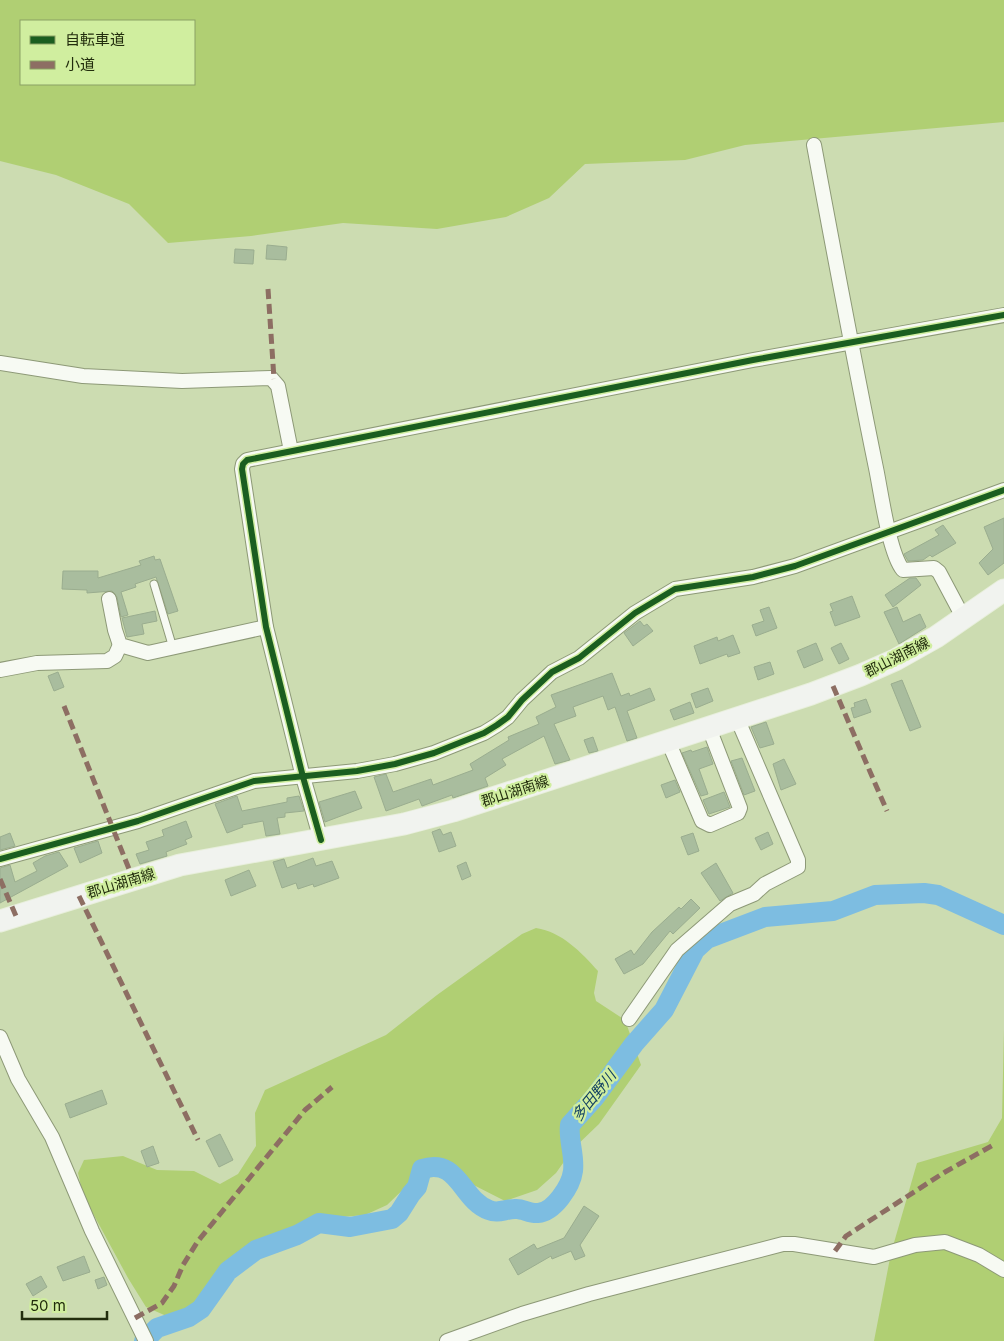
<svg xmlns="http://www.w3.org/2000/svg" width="1004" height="1341" font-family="Inter,'Noto Sans JP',sans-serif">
<rect width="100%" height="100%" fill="#ccdcb1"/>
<g fill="#b0cf73" fill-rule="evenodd">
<path d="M 0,0 L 1004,0 L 1004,122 L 745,145 L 685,160 L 585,164 L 549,198 L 506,217 L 437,229 L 343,223 L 251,236 L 168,243 L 129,204 L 56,175 L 0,161 ZM 21,21 L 194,21 L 194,84 L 21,84 Z"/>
<path d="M 536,928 C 562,932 581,952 598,971 L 594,993 L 596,1001 L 625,1020 L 641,1065 L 599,1124 L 573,1149 L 556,1173 L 537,1190 L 505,1201 L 452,1174 L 413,1180 L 387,1205 L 365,1215 L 341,1217 L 273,1235 L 191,1306 L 171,1318 L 146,1307 L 128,1278 L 83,1195 L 78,1173 L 84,1160 L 123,1156 L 157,1170 L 194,1171 L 220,1184 L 238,1174 L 256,1146 L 255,1113 L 265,1090 L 386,1035 L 437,995 L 522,934 Z"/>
<polygon points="1004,1029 1004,1341 874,1341 891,1253 917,1163 988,1142 1002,1118"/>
</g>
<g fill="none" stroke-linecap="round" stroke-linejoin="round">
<path stroke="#7dbde1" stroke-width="20" d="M 144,1341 L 157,1328 L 189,1317 L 201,1309 L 228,1271 L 256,1250 L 297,1235 L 319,1223 L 350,1227 L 392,1219 L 399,1213 L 411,1194 L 417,1187 L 422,1169 C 459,1157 461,1200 489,1210 C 498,1214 505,1209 515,1209 C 522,1208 530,1214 538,1213 C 554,1212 571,1186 573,1171 C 575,1155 568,1140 570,1125 L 595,1097 L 634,1044 L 664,1010 L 695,950 L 707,939 L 765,917 L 833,911 L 875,895 L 924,893 L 938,895 L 1004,925"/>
</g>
<g fill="#a9bd9e" stroke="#9aad8f">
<polygon points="267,245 287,247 286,260 266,259"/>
<polygon points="235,249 254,250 253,264 234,263"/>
<polygon points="1004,518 1004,563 988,575 979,563 993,549 984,527"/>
<polygon points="943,525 956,543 932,557 930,555 923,560 908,561 904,554 939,535 935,530"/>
<polygon points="154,556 155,560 160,559 178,611 168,614 156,577 135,584 136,587 121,592 128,615 121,617 117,597 112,591 87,593 87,590 62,589 63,571 98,571 98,578 141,565 139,561"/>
<polygon points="910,578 916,578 921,585 893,607 885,595"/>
<polygon points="852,596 860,617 835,626 830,612 833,611 830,604"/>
<polygon points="769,607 777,628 756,636 752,625 764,621 760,610"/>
<polygon points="897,607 903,622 920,614 926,627 899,644 884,612"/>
<polygon points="155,611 157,621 142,624 144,634 127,637 122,618"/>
<polygon points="640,621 644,626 647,624 653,631 633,646 624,633"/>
<polygon points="733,635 740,653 728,657 727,654 700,664 694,646 717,637 718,641"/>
<polygon points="816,643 823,660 804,668 797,651"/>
<polygon points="841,643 849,659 839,664 831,648"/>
<polygon points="770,662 774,674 758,680 754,667"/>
<polygon points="58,672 64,687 54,691 48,676"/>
<polygon points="612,673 621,696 629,693 630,696 650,688 655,700 627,711 637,738 627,741 615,707 608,710 603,696 573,707 576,716 554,724 570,760 555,764 544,736 502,759 506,765 485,778 488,786 453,798 452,795 422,806 419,799 386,811 374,777 386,774 393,792 431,779 433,785 473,770 470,764 509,740 508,737 539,724 536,717 556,707 551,695"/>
<polygon points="902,680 921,727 910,731 891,684"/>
<polygon points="708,688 713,701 696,708 691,694"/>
<polygon points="866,699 871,712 854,718 851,708 855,707 854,703"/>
<polygon points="690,702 694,713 674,720 670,710"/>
<polygon points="766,722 774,744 760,748 751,727"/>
<polygon points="593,737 598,751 589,753 584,740"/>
<polygon points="707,747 713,764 699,769 708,794 701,796 682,753 691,750 692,752"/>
<polygon points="742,758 755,791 744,795 731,761"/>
<polygon points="784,759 796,784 781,790 773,764"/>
<polygon points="675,780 680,792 666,798 661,785"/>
<polygon points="355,791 362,808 325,822 319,802"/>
<polygon points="724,792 730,807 709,814 703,800"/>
<polygon points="237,796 242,811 287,802 287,798 299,796 304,811 285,813 285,817 277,818 280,834 266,836 263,821 242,825 243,827 227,833 215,804"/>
<polygon points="186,821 192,837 185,840 187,844 166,852 167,856 140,864 136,854 149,850 146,842 164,836 162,830"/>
<polygon points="440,829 443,835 451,832 456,846 439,852 432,832"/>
<polygon points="768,832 773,844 761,850 755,838"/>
<polygon points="10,833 15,846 0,850 0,837"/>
<polygon points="693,833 699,851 688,855 681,837"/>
<polygon points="98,841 102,853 80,863 74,848"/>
<polygon points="59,852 68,866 0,903 0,868 10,865 15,882 37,871 33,863 45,856"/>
<polygon points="313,858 316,866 332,861 339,878 314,887 313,884 298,889 296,883 282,888 273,862 284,859 287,868"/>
<polygon points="466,862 471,876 462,880 457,866"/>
<polygon points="716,863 733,893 720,901 701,873"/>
<polygon points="249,870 256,886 231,896 225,880"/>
<polygon points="691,899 700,908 673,934 670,931 643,964 624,974 615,959 631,950 634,955 652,932 679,907 681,909"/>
<polygon points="102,1090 107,1104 70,1118 65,1104"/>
<polygon points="220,1134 233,1160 219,1167 206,1141"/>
<polygon points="153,1146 159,1163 147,1167 141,1151"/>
<polygon points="584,1206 599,1216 580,1245 585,1256 575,1260 571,1251 552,1259 551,1256 518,1275 509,1259 534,1244 537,1249 564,1238"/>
<polygon points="84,1256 90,1272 63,1281 57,1267"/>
<polygon points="41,1276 47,1287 33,1296 26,1284"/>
<polygon points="104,1277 107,1285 98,1289 95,1280"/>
</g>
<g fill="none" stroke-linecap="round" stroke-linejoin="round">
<g stroke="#8d9977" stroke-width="9">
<polyline id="service" points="154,584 173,648"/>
</g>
<g stroke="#8d9977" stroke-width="16">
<g id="minor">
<path d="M 814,145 C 834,253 854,361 876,468 C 881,492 889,553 903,570 L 934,568 L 939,572 L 964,619"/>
<polyline points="0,363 83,376 182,381 271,378 278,386 291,451"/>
<polyline points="109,599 115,630 120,645 148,653 266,627"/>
<polyline points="0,670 37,663 107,661 115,656 120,645"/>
<polyline points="668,741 702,821 710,825 738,813 740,808 709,728"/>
<polyline points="321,840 303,777 266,627 242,469 243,464 247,460 753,360 1004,315"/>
<polyline points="0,859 138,821 254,781 357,771 395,764 434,753 484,733 497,725 508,717 522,700 552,672 579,658 635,613 675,589 753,577 795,566 1004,490"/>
<polyline points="629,1019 677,950 730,904 754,894 765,884 798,867 798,860 737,718"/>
<polyline points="0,1037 18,1079 52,1137 92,1231 146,1341"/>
<polyline points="447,1341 522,1314 589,1294 783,1244 794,1244 874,1257 915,1245 945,1242 979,1255 1004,1270"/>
</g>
</g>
<g stroke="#e8efdc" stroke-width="23">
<polyline id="primary" points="0,921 180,865 404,824 453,811 811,694 861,675 895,660 936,637 1004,590"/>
</g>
<use href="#service" stroke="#f7faf3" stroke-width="7"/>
<use href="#minor" stroke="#f7faf3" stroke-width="14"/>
<use href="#primary" stroke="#f1f3ef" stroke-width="21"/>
<g stroke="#8d6e63" stroke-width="5" stroke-dasharray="10 5" stroke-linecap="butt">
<polyline points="268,289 274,379"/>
<polyline points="833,686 887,811"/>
<polyline points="64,706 133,879"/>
<polyline points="0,879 16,916"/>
<polyline points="79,896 198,1140"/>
<polyline points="835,1251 846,1236 945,1172 995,1144"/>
<polyline points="135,1318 162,1303 174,1286 183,1265 198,1241 305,1110 332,1087"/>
</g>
<g stroke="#d0ee9f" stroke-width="9">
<g id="cycleway">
<polyline points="321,840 303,777 266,627 242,469 243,464 247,460 753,360 1004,315"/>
<polyline points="0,859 138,821 254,781 357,771 395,764 434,753 484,733 497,725 508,717 522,700 552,672 579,658 635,613 675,589 753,577 795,566 1004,490"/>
</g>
</g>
<use href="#cycleway" stroke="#1b5e20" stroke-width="6"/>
</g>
<g text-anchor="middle" stroke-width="4.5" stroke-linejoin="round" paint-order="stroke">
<g font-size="14" fill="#222d0d" stroke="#d0ee9f">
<text transform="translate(897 657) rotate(-27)" y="5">郡山湖南線</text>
<text transform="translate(515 791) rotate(-18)" y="5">郡山湖南線</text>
<text transform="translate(121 883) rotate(-17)" y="5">郡山湖南線</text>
</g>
<g font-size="15" font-style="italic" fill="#124062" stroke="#d0ee9f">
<text transform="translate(594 1096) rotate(-51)" y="5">多田野川</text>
</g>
</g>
<rect x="20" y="20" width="175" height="65" fill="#d0ee9f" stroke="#8aa165"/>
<rect x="30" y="36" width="25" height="8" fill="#1b5e20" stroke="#8aa165"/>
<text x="65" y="45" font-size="15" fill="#222d0d">自転車道</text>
<rect x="30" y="61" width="25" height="8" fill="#8d6e63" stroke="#8aa165"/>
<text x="65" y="70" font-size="15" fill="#222d0d">小道</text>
<path d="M22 1311v8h85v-8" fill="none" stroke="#222d0d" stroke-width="2.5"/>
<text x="30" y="1311" font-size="15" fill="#222d0d" stroke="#d0ee9f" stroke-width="4" paint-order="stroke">50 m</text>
</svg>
